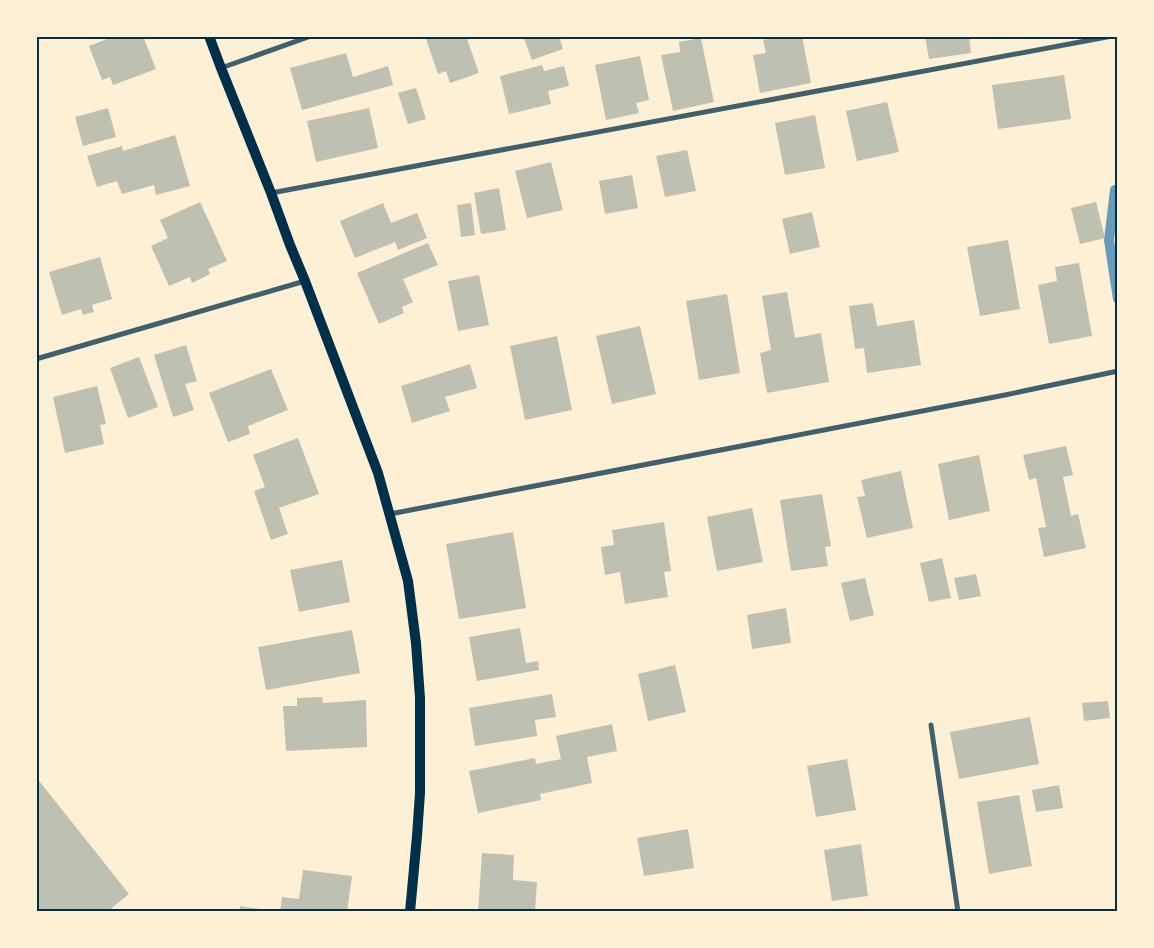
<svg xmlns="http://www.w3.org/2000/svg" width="1154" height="948" font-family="Helvetica,sans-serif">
<rect width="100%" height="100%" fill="#fdf0d5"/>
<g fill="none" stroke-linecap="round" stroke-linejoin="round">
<polyline stroke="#669bbc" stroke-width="10" points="1115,190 1109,240 1118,299"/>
</g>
<g fill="#bec0b2">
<polygon points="115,36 143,36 156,69 113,85 110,77 102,80 89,46"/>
<polygon points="425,36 466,36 479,73 450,83 446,71 438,74"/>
<polygon points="523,36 559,36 563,49 532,60"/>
<polygon points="784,36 802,36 811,83 760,93 753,55 766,53 763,40"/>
<polygon points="925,36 969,36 971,53 929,59"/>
<polygon points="701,38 714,102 673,111 661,55 680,52 679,42"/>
<polygon points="346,53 353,77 388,66 393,85 302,110 290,68"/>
<polygon points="640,56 649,100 636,103 639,113 606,120 595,65"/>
<polygon points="542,65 544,71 564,66 569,86 548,91 551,104 509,114 500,76"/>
<polygon points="1064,75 1071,119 998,129 992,85"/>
<polygon points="416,88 426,119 408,124 398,93"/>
<polygon points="887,102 899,152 857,161 846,111"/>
<polygon points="108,108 116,137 83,146 75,117"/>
<polygon points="369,108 378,148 316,162 307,121"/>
<polygon points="815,115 825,168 785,175 775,123"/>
<polygon points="175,135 190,186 156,195 154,185 122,194 117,181 97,187 87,156 122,146 123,151"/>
<polygon points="687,150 696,191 665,197 656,156"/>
<polygon points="551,162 563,210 527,218 515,171"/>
<polygon points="632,175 638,208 605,214 599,181"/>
<polygon points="499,188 506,230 481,234 474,193"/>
<polygon points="200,202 227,261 208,269 210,274 192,283 190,277 169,286 151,246 168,238 160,220"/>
<polygon points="1096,202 1105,238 1080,244 1071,208"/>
<polygon points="383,203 391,223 417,213 427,238 398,250 395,242 355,258 340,221"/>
<polygon points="471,203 475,235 461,237 457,205"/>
<polygon points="812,212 820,247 790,254 782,219"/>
<polygon points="1008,240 1020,309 980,316 967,247"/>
<polygon points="428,243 438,265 403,279 413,302 402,307 404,313 379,324 357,273"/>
<polygon points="100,257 112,299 92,305 94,312 83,315 81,309 62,315 49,272"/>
<polygon points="1079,263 1092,336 1049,344 1038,285 1057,281 1055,267"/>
<polygon points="479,275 489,325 458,331 448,281"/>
<polygon points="787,292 795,338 821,333 829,382 767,393 760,353 771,350 762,296"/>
<polygon points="727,294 740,373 699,380 686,301"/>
<polygon points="873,303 877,326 914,320 921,365 867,373 864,348 855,349 849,306"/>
<polygon points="640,326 656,394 612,404 596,336"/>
<polygon points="557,336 572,410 525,420 510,346"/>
<polygon points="186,345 197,381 185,384 194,410 173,417 154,355"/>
<polygon points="139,357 158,407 128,418 110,368"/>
<polygon points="470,364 477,388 445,397 450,411 412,423 401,386"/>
<polygon points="271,369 288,410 248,426 250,434 228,442 209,393"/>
<polygon points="97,386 106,424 100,425 104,444 65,453 53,397"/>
<polygon points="298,438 319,494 279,508 288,534 271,540 254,491 265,487 253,455"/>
<polygon points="1066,446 1073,475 1063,477 1071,516 1078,514 1086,548 1044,557 1038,528 1046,527 1036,478 1029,480 1023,455"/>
<polygon points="979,455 990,511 949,520 938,464"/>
<polygon points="901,471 913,528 867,538 857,497 865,496 861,480"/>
<polygon points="822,494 831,546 825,547 828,566 791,571 780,500"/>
<polygon points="752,508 763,562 717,571 707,517"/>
<polygon points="664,522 671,571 664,572 668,597 625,604 620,572 605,575 601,547 614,545 612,530"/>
<polygon points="513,532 526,608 459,619 446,544"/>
<polygon points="942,558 951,598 929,602 920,563"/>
<polygon points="342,560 350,602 299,612 290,570"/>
<polygon points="976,574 981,596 959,600 954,578"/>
<polygon points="865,578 874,615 850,621 841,583"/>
<polygon points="786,608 791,643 752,649 747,615"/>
<polygon points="520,628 526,663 538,661 539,670 477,681 469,637"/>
<polygon points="352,630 360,673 266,690 258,647"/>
<polygon points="675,665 686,712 648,721 638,674"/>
<polygon points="552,694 556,717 535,720 537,736 475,746 469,708"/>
<polygon points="322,697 323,703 366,700 367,747 286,751 283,706 297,706 297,698"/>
<polygon points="1108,701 1110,718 1084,721 1082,703"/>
<polygon points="1030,717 1039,764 959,779 950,732"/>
<polygon points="612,724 617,751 587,757 592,783 540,794 541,800 478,813 469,771 535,758 536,764 561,759 556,736"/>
<polygon points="847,759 856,810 816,817 807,766"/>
<polygon points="36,777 129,894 107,912 36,912"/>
<polygon points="1059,785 1063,808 1036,812 1032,790"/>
<polygon points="1019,795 1032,866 989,874 977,802"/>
<polygon points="688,829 694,868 644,876 637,838"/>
<polygon points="861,844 868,896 832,901 824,850"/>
<polygon points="482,853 514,855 513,880 537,882 535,912 478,912"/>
<polygon points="303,870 352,876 347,912 280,912 282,897 299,899"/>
<polygon points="240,906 273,911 273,912 239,912"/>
</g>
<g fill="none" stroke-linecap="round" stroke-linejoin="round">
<g stroke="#3f606c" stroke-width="5">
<polyline points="221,68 311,36"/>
<polyline points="271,193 1112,36"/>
<polyline points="36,359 305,281"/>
<polyline points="390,514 1005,395 1118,371"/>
<polyline points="931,725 958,912"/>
</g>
<polyline stroke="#003049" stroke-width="10" points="209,36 221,68 271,193 290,245 305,281 378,473 408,581 416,643 420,698 420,793 417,836 410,912"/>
</g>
<rect width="1154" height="948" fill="none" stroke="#fdf0d5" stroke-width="75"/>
<rect x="38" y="38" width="1078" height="872" fill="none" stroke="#003049" stroke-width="2"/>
</svg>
